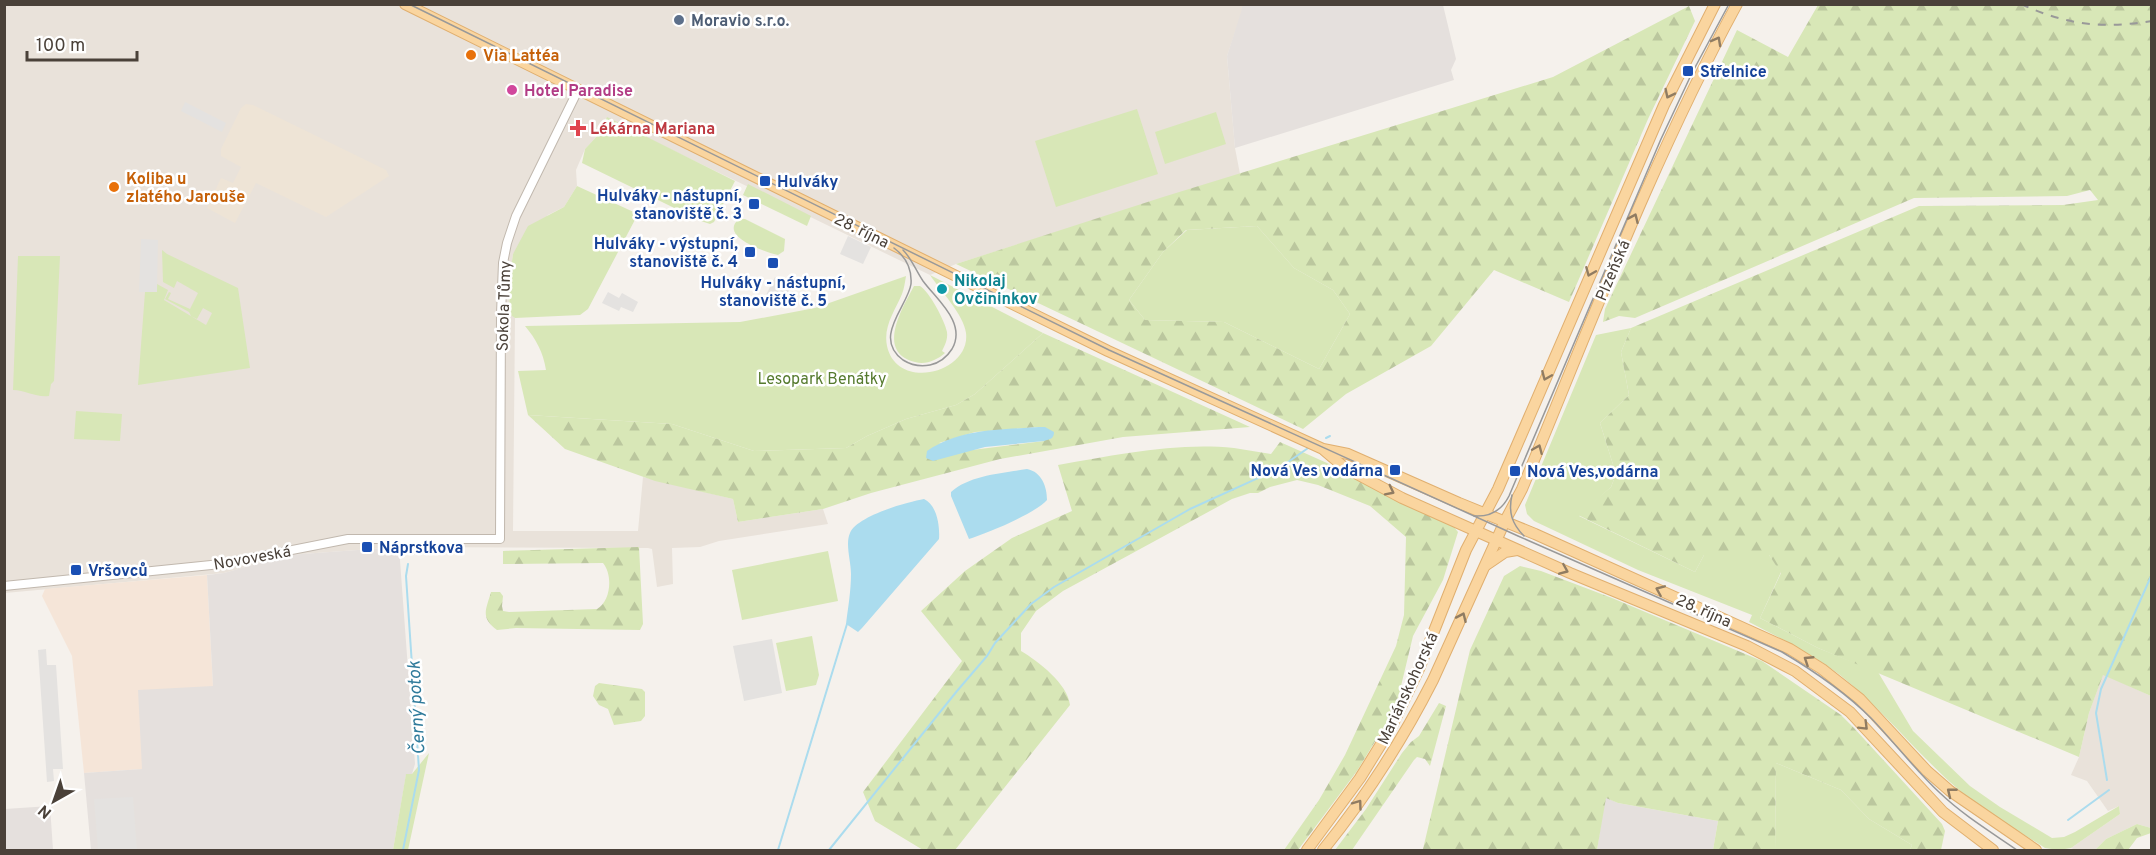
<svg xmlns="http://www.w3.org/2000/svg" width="2156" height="855" font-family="Overpass,sans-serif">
<defs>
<pattern id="forest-firs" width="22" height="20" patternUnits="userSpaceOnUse" patternTransform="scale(1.5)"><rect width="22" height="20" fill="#d8e7b7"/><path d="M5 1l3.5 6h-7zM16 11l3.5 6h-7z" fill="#bbc79e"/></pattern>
</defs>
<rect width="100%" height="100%" fill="#f5f1ec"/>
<g fill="#e9e2da">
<polygon points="5,5 1242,5 1243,9 1227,56 1235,148 1240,174 956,264 930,275 606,118 599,134 585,149 576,170 577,186 564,207 548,215 513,254 510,275 509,313 515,318 513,531 638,531 643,477 733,499 738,522 823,509 828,524 719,541 700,547 672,548 673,584 657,587 652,549 648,548 399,547 288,555 224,573 5,593"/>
<polygon points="2103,674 2151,696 2151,828 2137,824 2106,839 2095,850 2076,850 2071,848 2120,814 2119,806 2108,811 2087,781 2071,775 2079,757 2089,713"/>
</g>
<polygon fill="#f5e5d8" points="207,575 213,686 142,769 84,773 72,656 42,596 45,589"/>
<g fill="#e5e0dd">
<polygon points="1443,5 1456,59 1451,70 1454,80 1235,148 1227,56 1242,9 1242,5"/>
<polygon points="399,547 415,764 412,774 406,775 393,850 91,850 84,773 142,769 138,690 213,686 207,575 224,573 288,555"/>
<polygon points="1605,797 1618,803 1718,821 1713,850 1597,850"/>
<polygon points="50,806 53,850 5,850 5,809"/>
</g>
<polygon fill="#eee4d6" points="246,104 253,105 386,170 389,176 326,217 256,183 235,223 207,208 221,178 233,183 241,167 221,156 221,149 241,108"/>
<g fill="#d8e7b7">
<polygon points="1137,109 1158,174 1056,207 1035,141"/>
<polygon points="1216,112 1226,144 1165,164 1155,132"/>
<polygon points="607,117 735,181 714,222 710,224 701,221 582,163 585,149 599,134"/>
<polygon points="748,184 811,216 807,226 743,195"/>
<polygon points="577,186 638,214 588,309 580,315 515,318 509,314 510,275 513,254 528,226 564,207"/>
<path d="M 739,219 L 745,219 L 785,239 L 784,251 L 778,255 C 765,252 718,236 739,219 Z"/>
<polygon points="1257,226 1294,268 1333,290 1350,314 1319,369 1224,322 1145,320 1129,300 1163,252 1187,230"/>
<polygon points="162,250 167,254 238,288 250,368 138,385 145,292 156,292 157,284 168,290 164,300 206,325 212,313 203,308 197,319 191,316 189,312 165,299 169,292 171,293 168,299 190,309 198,293 177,281 174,288 163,282"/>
<path d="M 18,256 L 60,256 L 54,381 L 51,384 L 49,396 C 37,398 25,390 13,390 Z"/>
<path d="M 930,275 L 1043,333 L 975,394 L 956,405 L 906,419 L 867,436 L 846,448 L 754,451 L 672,424 L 528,415 L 518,371 L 546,370 C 543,352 536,339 525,326 L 740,322 L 815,308 L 906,276 C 905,282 904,289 902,294 C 895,311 883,326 887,346 C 897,392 971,373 966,333 C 964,315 940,290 930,275 Z"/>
<path d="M 914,286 L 920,286 C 929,291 945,321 947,332 C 948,339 945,345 942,351 L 945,353 C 937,360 926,365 915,362 C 875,352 903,307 914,286 Z"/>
<path d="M 1631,328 L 1621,352 L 1629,395 L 1600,423 L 1616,474 L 1611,487 L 1579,516 L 1695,572 L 1704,555 L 1769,555 L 1781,572 L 1760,618 L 1818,648 L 1878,672 L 1913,731 L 1970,786 L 2000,807 L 2052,838 L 2064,837 L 2075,832 L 2119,806 L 2120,814 L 2071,848 L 2059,850 L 2045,848 C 2019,831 1989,815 1965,795 C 1920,758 1885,711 1840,675 C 1812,654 1780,638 1749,622 L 1752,615 L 1638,570 L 1534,521 L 1527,514 L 1525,505 L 1596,335 Z"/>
<polygon points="76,411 122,414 120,441 74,439"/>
<polygon points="828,551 838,601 742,620 732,570"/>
<polygon points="812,636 819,675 816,685 786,691 776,643"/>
<polygon points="429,753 408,850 393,850 406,774 412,774"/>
<polygon points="1776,763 1841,790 1869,819 1912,845 1910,850 1775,850"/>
</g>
<g fill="url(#forest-firs)" fill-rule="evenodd">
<polygon points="1818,5 2151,5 2151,696 2103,675 2089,713 2079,757 1818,648 1760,618 1781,573 1769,555 1704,555 1695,572 1578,515 1611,487 1616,474 1600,423 1629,395 1621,352 1631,328 1919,206 2063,205 2098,200 2090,190 2067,196 1914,198 1635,318 1619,316 1603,322 1605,309 1737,30 1788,57"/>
<path d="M 1689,6 L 1695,21 L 1648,119 L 1569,302 L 1494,270 L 1431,346 L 1346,394 L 1303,429 L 956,264 L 1163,197 L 1553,77 ZM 1257,226 L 1294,268 L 1333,290 L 1350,314 L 1319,369 L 1224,322 L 1145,320 L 1129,300 L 1163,252 L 1186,230 Z"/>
<path d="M 1043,333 L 1250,427 L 1123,437 L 1000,459 L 871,493 L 823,509 L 738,522 L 733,499 L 655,481 L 565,449 L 528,415 L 672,424 L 754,451 L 846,448 L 867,436 L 906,419 L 956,405 L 975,394 ZM 1039,427 L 1044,441 L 972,450 L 939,443 L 975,432 Z"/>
<path d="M 1280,442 L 1327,463 L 1454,527 L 1458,532 L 1443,580 L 1413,636 L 1396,707 L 1357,771 L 1298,850 L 1284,850 L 1319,800 L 1345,755 L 1396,646 L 1404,615 L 1406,537 L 1370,506 L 1318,485 L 1297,480 L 1270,487 L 1258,493 L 1250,493 L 1232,499 L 1063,591 L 1036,611 L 1021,633 L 1021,651 C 1038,661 1068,684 1070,705 L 955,850 L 923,850 L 875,821 L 863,792 L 962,661 L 921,611 L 965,571 L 1012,538 L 1072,511 L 1058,465 C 1115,455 1176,442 1234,448 C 1246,450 1259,452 1271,454 Z"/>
<path d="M 639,547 L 643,624 L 640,630 L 516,628 L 497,630 C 480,617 486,610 491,592 L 500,592 L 503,596 L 502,606 L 503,611 L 509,612 L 597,609 C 611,601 613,575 603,563 L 503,564 L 503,551 Z"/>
<polygon points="1520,566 1541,571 1612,598 1762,661 1841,715 1854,728 1942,824 1945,831 1941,850 1910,850 1912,845 1869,819 1841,790 1776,763 1775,850 1713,850 1718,821 1618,803 1606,798 1597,850 1423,849 1470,650 1504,576"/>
<polygon points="599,683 642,689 645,692 645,716 641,721 614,725 608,709 599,705 593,696 595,686"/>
<polygon points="1439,703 1446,706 1430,766 1425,759 1417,757 1414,760 1352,850 1335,850 1366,809 1402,753 1411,742 1419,736"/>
<polygon points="2137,824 2151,828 2151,833 2137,838 2128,850 2095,850 2106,839"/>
</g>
<g fill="#e4e2e0">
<polygon points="185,102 226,123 222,132 181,111"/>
<polygon points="848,236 871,247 863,264 840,254"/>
<polygon points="141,239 158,240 157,292 139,292"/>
<polygon points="775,277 792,285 784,302 779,300 769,302 764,299"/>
<polygon points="608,292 619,298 622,293 638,302 633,312 621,307 619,311 602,303"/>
<polygon points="772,639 782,693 744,701 733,646"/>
<polygon points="46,649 47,665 56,665 63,769 53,769 54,781 47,782 38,650"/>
<polygon points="133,797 137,850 98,850 94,799"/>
</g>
<g fill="#abdcee">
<path d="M 1039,427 L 1045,427 L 1054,432 C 1054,439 1050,439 1044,441 L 985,447 L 933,461 L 926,458 L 927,451 C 961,428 1000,430 1039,427 Z"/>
<path d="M 1027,469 C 1042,472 1047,487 1047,500 C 1034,514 988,533 969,539 L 951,496 L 951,492 C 969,475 1004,473 1027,469 Z"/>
<path d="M 924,499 C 937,505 940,526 939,539 L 862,628 L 858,632 L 846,624 C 848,608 851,591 851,574 C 851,561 845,544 850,533 C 857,516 907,502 924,499 Z"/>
</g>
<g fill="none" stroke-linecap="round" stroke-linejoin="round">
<g stroke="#abdcee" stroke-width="2">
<polyline points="1326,438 1330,436"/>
<polyline points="2107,780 2096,713 2101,689 2152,574"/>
<polyline points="2068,820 2109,790"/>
<polyline points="403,850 419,770 406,576 408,564"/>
<polyline points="778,850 847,624"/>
<polyline points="829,850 957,691 987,656 995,643 1031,604 1054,587 1190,509 1278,469 1311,446"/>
</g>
<g stroke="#c1b8ae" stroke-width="10">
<polyline id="minor" points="4,586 221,564 348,539 500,539 501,314 503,263 507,243 516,216 578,90"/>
</g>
<g stroke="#e0af6f" stroke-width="12">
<g id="major">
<polyline points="405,4 1108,351 1323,449 1348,454 1459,503 1535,534 1790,649 1822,669 1860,699 1927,771 1950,791 2036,850"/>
<polyline points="1325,451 1344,467 1402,498 1570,573 1747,646 1795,671 1850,712 1943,812 1993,850"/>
<polyline points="1486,565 1505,552 1517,550"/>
<polyline points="1307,850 1360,778 1391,728 1419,669 1466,550 1498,489 1664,105 1715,4"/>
<path d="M 1323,850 C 1365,798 1402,741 1433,680 L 1505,521 L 1522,489 C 1590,326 1652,160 1737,4"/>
</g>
</g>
<use href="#minor" stroke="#fff" stroke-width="8"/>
<use href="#major" stroke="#fad59f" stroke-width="10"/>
<g stroke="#999" stroke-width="1.5">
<path d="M 409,4 L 1109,350 L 1518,536 L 1782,652 C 1814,671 1845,692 1871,718 C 1895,743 1915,770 1940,793 C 1963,815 1991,832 2017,850"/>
<path d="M 894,248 C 906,257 912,270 911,284 C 908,306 872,337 903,360 C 911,365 920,367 930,365 C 939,363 947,357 952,349 C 967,323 937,300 923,281 C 916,271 912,259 903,250"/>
<path d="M 1512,495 C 1508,512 1512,524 1524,536"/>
<path d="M 1474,516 C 1490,517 1502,510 1509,496 L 1661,139 L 1692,73 L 1729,4"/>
</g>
<path stroke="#999" stroke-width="2" stroke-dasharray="8 8" stroke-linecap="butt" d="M 2021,4 C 2066,25 2103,29 2152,21"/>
</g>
<defs><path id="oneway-chevron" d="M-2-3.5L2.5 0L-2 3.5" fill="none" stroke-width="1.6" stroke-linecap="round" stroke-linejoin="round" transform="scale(1.5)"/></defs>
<g stroke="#907c62">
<use href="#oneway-chevron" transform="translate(1717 41) rotate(-61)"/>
<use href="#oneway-chevron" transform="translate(1669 94) rotate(116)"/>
<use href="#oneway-chevron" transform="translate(1634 218) rotate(-66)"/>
<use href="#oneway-chevron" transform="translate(1590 272) rotate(113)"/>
<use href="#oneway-chevron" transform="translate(1546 376) rotate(113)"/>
<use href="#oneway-chevron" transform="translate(1538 449) rotate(-67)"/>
<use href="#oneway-chevron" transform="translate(1390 491) rotate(27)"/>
<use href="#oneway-chevron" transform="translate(1564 570) rotate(23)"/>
<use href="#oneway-chevron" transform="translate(1660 590) rotate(-157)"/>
<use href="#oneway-chevron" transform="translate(1462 617) rotate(-66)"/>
<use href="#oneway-chevron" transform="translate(1808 660) rotate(-147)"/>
<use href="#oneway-chevron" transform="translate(1864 726) rotate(45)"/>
<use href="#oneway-chevron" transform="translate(1951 792) rotate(-141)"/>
<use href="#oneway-chevron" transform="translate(1358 804) rotate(-54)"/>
</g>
<circle fill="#5c6f8a" stroke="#fff" stroke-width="2" cx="679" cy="20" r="6"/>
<g fill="#e8710a" stroke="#fff" stroke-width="2">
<circle cx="471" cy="55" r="6"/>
<circle cx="114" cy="187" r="6"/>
</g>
<g fill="#1a4fb4" stroke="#fff" stroke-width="2">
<rect x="1682" y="65" width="12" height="12" rx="3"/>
<rect x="759" y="175" width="12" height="12" rx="3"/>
<rect x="748" y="198" width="12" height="12" rx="3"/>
<rect x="744" y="246" width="12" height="12" rx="3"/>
<rect x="767" y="257" width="12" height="12" rx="3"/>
<rect x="1389" y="464" width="12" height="12" rx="3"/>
<rect x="1509" y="465" width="12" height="12" rx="3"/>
<rect x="361" y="541" width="12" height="12" rx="3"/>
<rect x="70" y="564" width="12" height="12" rx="3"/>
</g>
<circle fill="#d1479c" stroke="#fff" stroke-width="2" cx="512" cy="90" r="6"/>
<path fill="#e0444e" stroke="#fff" stroke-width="2" d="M575 119h6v6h6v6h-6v6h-6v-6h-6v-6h6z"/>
<circle fill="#0f9aa8" stroke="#fff" stroke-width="2" cx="942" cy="289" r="6"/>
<g text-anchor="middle" stroke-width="5" stroke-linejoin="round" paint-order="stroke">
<g font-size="16" font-weight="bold" fill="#4e5e75" stroke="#fff" text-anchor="start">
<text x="691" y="26">Moravio s.r.o.</text>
</g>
<g font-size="16" font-weight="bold" fill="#c56008" stroke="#fff" text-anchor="start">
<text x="483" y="61">Via Lattéa</text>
<text x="126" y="184">Koliba u<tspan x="126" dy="18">zlatého Jarouše</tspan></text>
</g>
<g font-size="16" font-weight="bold" fill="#164399" stroke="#fff" text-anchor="start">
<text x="1700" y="77">Střelnice</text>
<text x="777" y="187">Hulváky</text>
<text x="742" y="201" text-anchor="end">Hulváky - nástupní,<tspan x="742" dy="18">stanoviště č. 3</tspan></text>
<text x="738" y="249" text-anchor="end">Hulváky - výstupní,<tspan x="738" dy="18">stanoviště č. 4</tspan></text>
<text x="773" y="288" text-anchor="middle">Hulváky - nástupní,<tspan x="773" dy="18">stanoviště č. 5</tspan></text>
<text x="1383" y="476" text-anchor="end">Nová Ves vodárna</text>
<text x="1527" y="477">Nová Ves,vodárna</text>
<text x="379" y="553">Náprstkova</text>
<text x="88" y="576">Vršovců</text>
</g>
<g font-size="16" font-weight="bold" fill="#b23c85" stroke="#fff" text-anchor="start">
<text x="524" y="96">Hotel Paradise</text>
</g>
<g font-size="16" font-weight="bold" fill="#be3a42" stroke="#fff" text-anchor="start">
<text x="590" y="134">Lékárna Mariana</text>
</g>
<g font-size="16" fill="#4a4139" stroke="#fff">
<text transform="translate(862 230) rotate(26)" y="6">28. října</text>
<text transform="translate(1612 270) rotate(-67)" y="6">Plzeňská</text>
<text transform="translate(503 306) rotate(-88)" y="6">Sokola Tůmy</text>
<text transform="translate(252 557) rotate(-10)" y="6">Novoveská</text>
<text transform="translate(1704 610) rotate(24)" y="6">28. října</text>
<text transform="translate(1407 688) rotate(-65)" y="6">Mariánskohorská</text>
</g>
<g font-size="16" font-weight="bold" fill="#0d838f" stroke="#fff" text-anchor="start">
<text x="954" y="286">Nikolaj<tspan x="954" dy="18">Ovčininkov</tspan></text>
</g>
<g font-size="16" fill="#557a2e" stroke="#fff">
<text x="822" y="384">Lesopark Benátky</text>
</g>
<g font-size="18" font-style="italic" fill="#307b9b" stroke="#fff">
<text transform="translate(416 708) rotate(-93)" y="6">Černý potok</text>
</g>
</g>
<rect width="2156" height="855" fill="none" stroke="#4a4139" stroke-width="12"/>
<g transform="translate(54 801) rotate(220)" stroke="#ffffff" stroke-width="4.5" paint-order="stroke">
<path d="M0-4.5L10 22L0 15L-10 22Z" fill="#4a4139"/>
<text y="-9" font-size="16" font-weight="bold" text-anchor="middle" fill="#4a4139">N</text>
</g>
<path d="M27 51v9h110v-9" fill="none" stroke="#4a4139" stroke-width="3"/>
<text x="36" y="51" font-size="18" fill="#4a4139" stroke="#ffffff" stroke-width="4.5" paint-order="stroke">100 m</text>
</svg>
